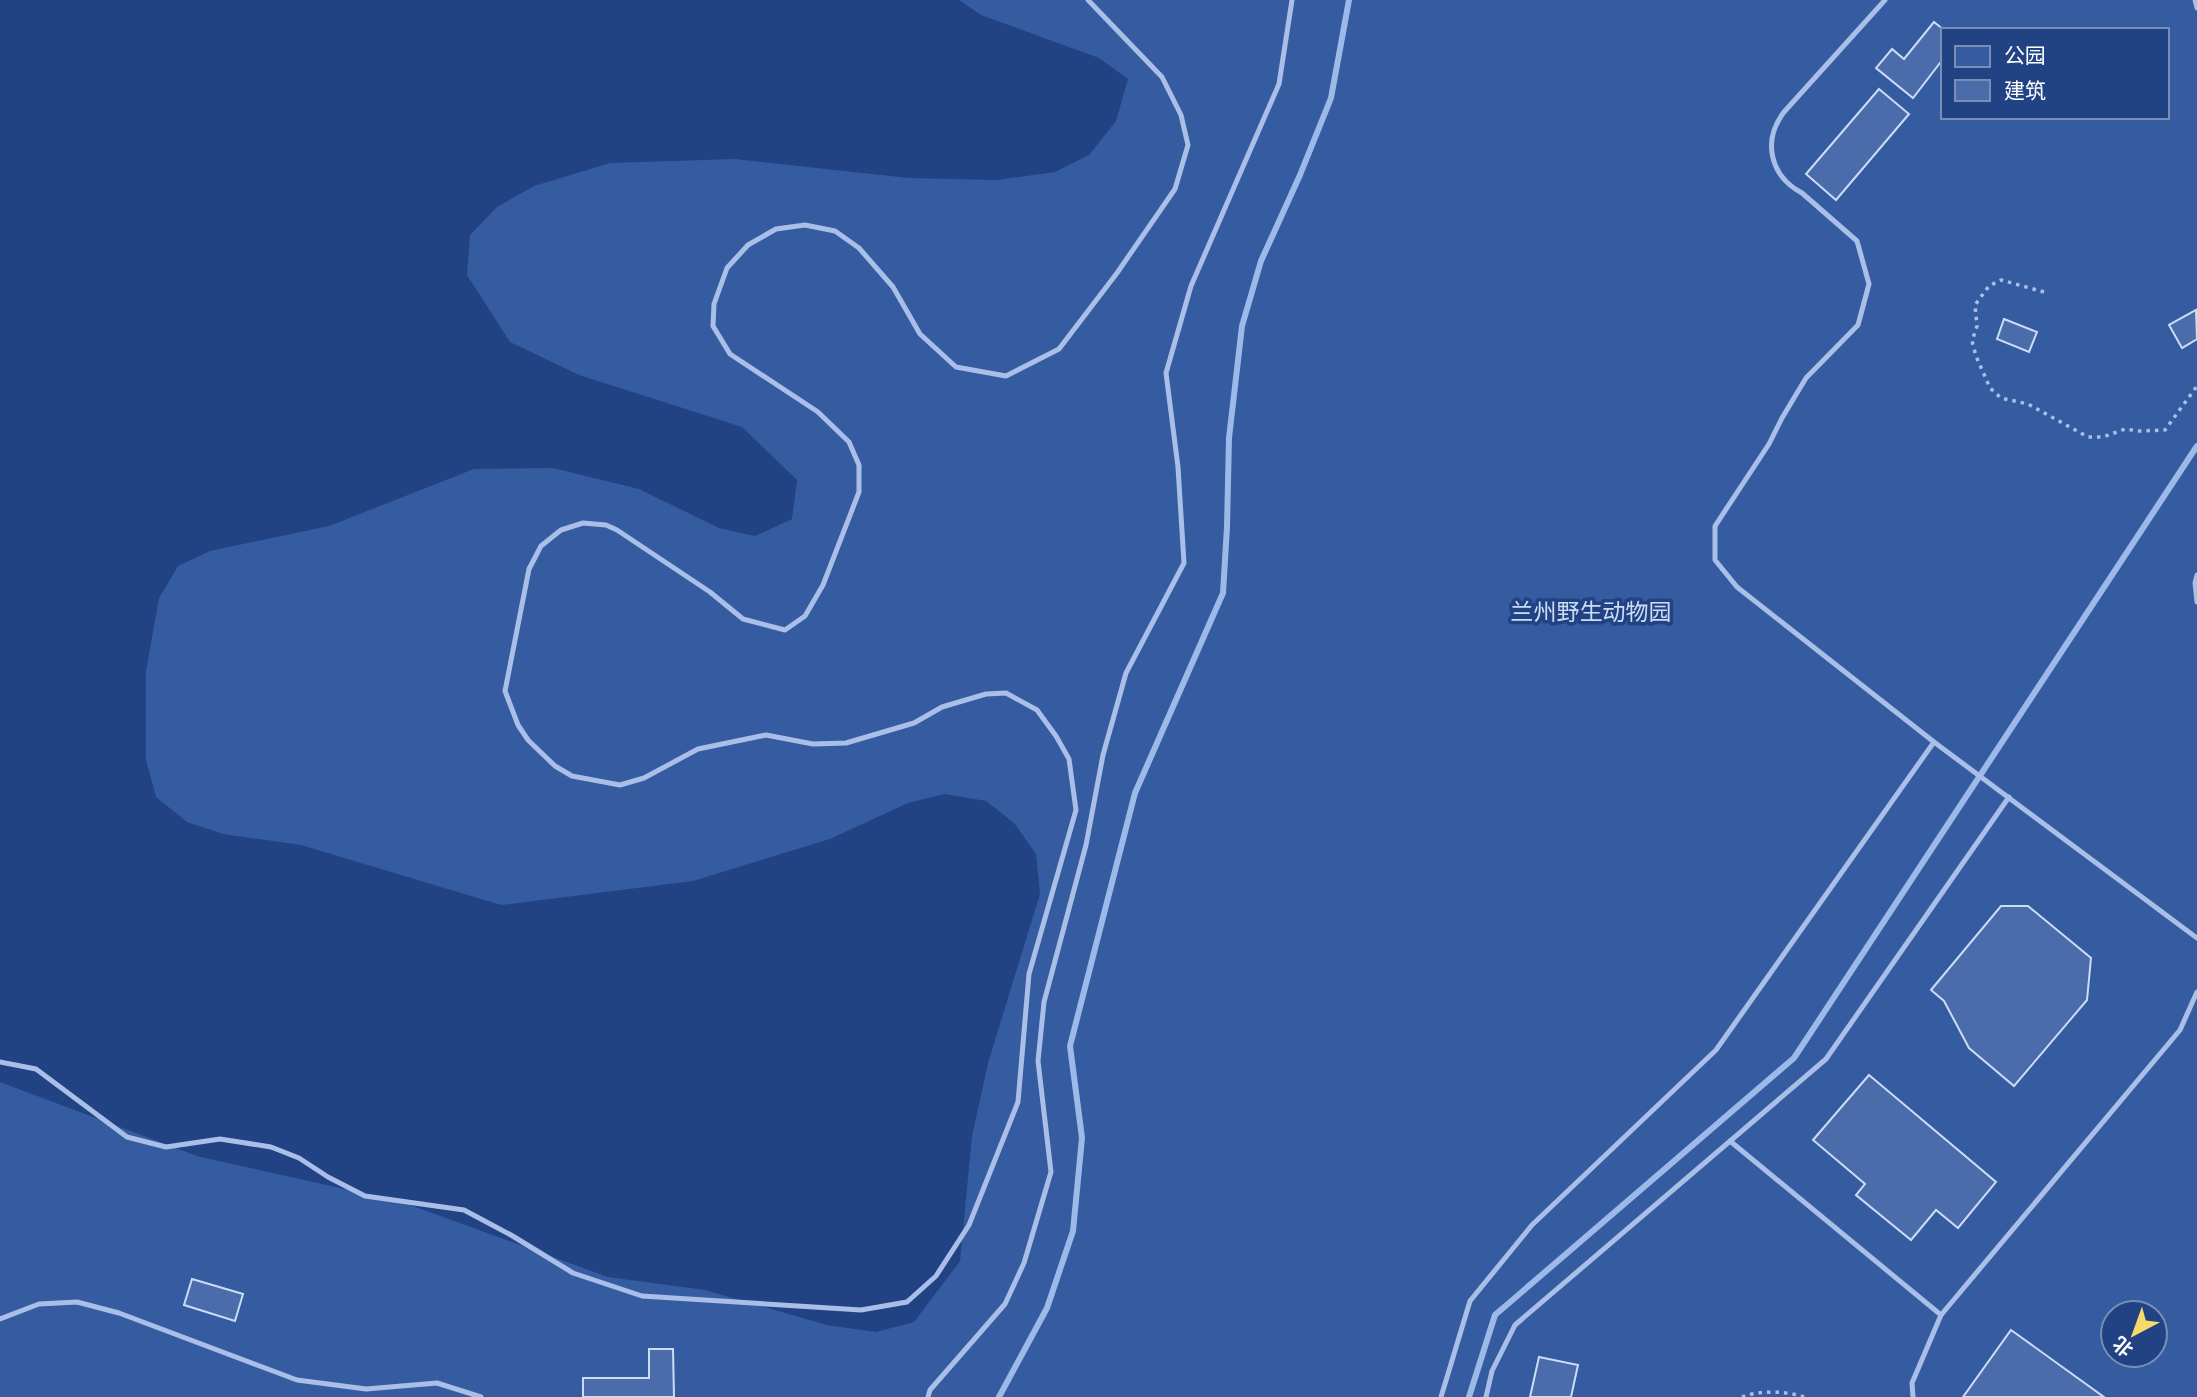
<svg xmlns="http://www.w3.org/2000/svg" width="2197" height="1397" font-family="'Exo 2','Noto Sans SC',sans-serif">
<rect width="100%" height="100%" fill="#214283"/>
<path fill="#355ba0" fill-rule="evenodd" d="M 959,0 L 2197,0 L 2197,1397 L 0,1397 L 0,1082 L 197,1156 L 402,1202 L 608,1277 L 705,1290 L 827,1325 L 876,1332 L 914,1322 L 960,1261 L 972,1136 L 988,1063 L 1040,894 L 1036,854 L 1014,823 L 986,801 L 945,794 L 908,803 L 830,839 L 693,881 L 501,905 L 301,845 L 223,834 L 187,822 L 156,797 L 146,760 L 146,671 L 159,598 L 178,566 L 210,551 L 329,526 L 474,469 L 553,468 L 639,489 L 719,528 L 755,536 L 792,519 L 797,480 L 742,427 L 579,375 L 510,342 L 467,275 L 470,235 L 497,207 L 534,186 L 610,163 L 735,159 L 909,178 L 997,180 L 1055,172 L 1089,155 L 1116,121 L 1128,79 L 1099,58 L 981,15 ZM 1943,30 L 2167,30 L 2167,117 L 1943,117 ZM 2113,1313 L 2155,1313 L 2155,1355 L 2113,1355 Z"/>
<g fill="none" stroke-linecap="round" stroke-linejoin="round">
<g stroke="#9db9e9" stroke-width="6">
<polyline points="999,1397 1047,1308 1073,1231 1082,1138 1070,1046 1135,793 1223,593 1227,527 1229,438 1242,326 1261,261 1300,175 1331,98 1349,0"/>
<polyline points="1469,1397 1495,1315 1794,1058 2197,446"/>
</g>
</g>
<g fill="#4a6cab" stroke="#cddcf6" stroke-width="2">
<polygon points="1934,22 1944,30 1943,59 1913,98 1876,68 1892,49 1904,59"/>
<polygon points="1879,89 1909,114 1836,200 1806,174"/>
<polygon points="2196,310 2197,339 2182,348 2169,325"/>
<polygon points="2004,319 2037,332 2029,352 1997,339"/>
<polygon points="2001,906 2028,906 2091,958 2087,1000 2014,1086 1969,1048 1944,1001 1931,990"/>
<polygon points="1869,1075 1996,1182 1958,1228 1936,1210 1911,1240 1856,1195 1865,1184 1813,1140"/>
<polygon points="192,1279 243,1294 235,1321 184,1305"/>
<polygon points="2011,1330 2104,1397 1963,1397"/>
<polygon points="649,1349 673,1349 674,1397 583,1397 583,1378 649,1378"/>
<polygon points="1539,1357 1578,1365 1571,1397 1530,1397"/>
</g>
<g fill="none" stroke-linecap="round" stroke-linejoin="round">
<g stroke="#a9bfe8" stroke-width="3.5" stroke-dasharray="3.5 5" stroke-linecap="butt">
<polyline points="2044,292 2001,280 1989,286 1975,305 1977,326 1972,341 1976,356 1990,388 2001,398 2028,404 2088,437 2103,437 2125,429 2139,431 2165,430 2197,386"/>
<path d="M 1742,1397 C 1761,1390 1785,1391 1805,1397"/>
</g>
<g stroke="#a9bfe8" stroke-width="5">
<path d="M 1885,0 L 1784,112 C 1762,141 1770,176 1802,193 L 1857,241 L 1869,284 L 1858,325 L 1806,378 L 1782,418 L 1769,444 L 1715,526 L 1715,560 L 1737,587 L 1934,742 L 2197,938"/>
<polyline points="2195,0 2197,8"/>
<polyline points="2197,575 2195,583 2197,602"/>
<polyline points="0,1062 36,1069 127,1137 166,1147 220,1139 271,1147 299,1158 328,1177 365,1196 464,1210 511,1235 573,1273 642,1296 861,1310 907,1302 936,1276 969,1225 1018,1102 1029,974 1076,810 1069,759 1056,736 1037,710 1006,693 986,694 942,707 914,723 846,743 813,744 766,735 698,749 644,778 620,785 572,776 555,766 528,740 518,725 505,691 529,569 541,546 561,530 583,523 606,525 617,530 710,592 743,619 785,630 805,616 823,585 859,492 859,465 849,442 818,412 730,354 713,326 714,304 727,268 748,245 776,229 805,225 835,231 859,248 893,287 920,334 956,367 1006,376 1059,349 1117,273 1175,189 1188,145 1181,115 1162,77 1088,0"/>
<polyline points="1730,1141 1941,1315"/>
<polyline points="0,1319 39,1304 77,1302 119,1313 297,1380 366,1389 437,1383 481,1397"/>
<polyline points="928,1397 930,1390 1005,1304 1024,1263 1051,1172 1038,1061 1044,1002 1086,845 1103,755 1126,673 1184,563 1178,467 1166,373 1191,286 1279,84 1292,0"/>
<polyline points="1441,1397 1470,1301 1532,1225 1716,1050 1934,742"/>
<polyline points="1486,1397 1492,1371 1515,1325 1826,1059 2009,797"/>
<polyline points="1913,1397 1912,1383 1941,1315 2180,1030 2197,992"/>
</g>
</g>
<g text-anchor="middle" stroke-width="7" stroke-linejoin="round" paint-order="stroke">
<g font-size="23" fill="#cddcf6" stroke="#214283">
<text x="1591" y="620">兰州野生动物园</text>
</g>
</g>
<rect x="1941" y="28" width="228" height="91" fill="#214283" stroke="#7a8eb5" stroke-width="2"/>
<rect x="1955" y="46" width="35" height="21" fill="#355ba0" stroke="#7a8eb5" stroke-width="2"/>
<text x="2004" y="63" font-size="21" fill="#ffffff">公园</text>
<rect x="1955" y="80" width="35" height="21" fill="#4a6cab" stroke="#7a8eb5" stroke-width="2"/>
<text x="2004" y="98" font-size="21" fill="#ffffff">建筑</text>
<g transform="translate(2134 1334) rotate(221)"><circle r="33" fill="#214283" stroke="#7a8eb5" stroke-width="2"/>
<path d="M0-5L12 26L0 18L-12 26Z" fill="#f5da6b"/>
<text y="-10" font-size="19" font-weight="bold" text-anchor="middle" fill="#ffffff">北</text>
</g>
</svg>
